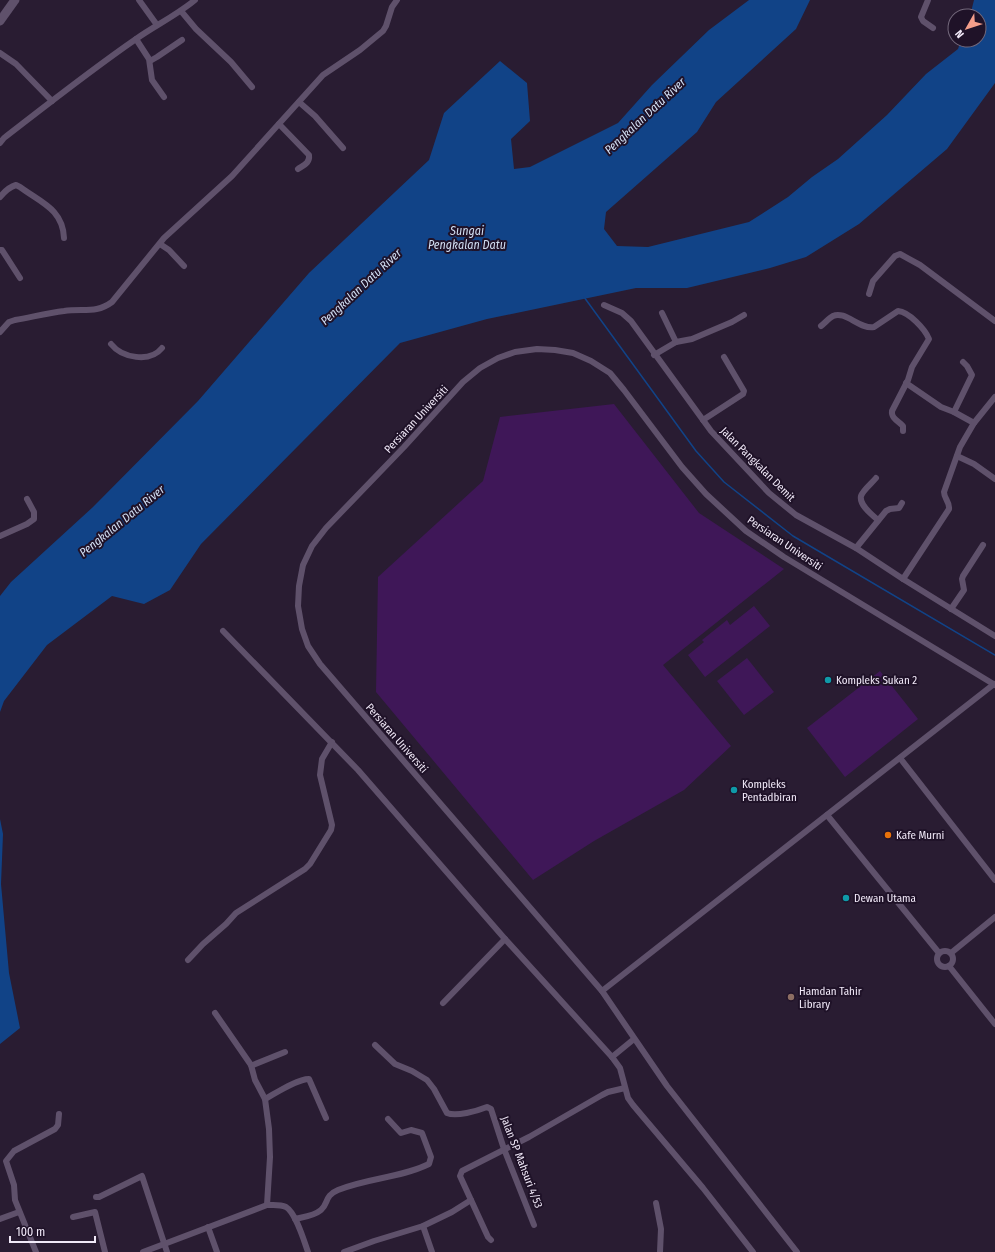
<svg xmlns="http://www.w3.org/2000/svg" width="995" height="1252" font-family="'Fira Sans Condensed',sans-serif">
<rect width="100%" height="100%" fill="#291c32"/>
<g fill="#3f1758">
<polygon points="614,404 699,513 784,569 663,665 731,746 684,790 594,841 533,880 376,692 378,577 483,481 500,417"/>
<polygon points="754,606 770,626 705,677 688,655 704,642 702,640 727,620 730,625"/>
<polygon points="747,658 774,692 744,715 717,681"/>
<polygon points="880,671 918,719 845,777 807,728"/>
</g>
<g fill="#114387">
<polygon points="749,0 810,0 796,29 716,102 697,132 606,212 604,229 617,246 648,247 749,222 788,197 812,177 838,159 887,115 926,74 958,49 961,40 979,40 979,16 970,16 974,0 995,0 995,83 947,149 859,224 806,257 770,268 687,288 636,288 487,319 400,343 201,544 170,590 144,604 112,596 47,645 4,701 0,712 0,596 11,582 93,507 198,401 309,273 429,160 444,113 500,61 527,83 530,121 511,139 514,169 530,167 618,123 652,85 709,30"/>
<polygon points="0,819 3,834 1,884 9,973 20,1028 0,1044"/>
</g>
<g fill="none" stroke-linecap="round" stroke-linejoin="round">
<polyline stroke="#114387" stroke-width="1.5" points="584,297 696,451 724,482 793,536 995,655"/>
<g stroke="#5f516b" stroke-width="6">
<polyline points="139,0 157,25"/>
<polyline points="928,0 921,17 923,21 933,28"/>
<polyline points="181,11 196,29 231,62 252,87"/>
<polyline points="136,39 149,59 152,80 164,97"/>
<polyline points="0,53 16,64 52,101"/>
<polyline points="150,61 157,57 182,40"/>
<polyline points="299,102 315,116 343,148"/>
<path d="M 279,124 L 309,155 C 310,163 304,165 298,169"/>
<path d="M 0,143 L 4,138 C 48,104 91,70 136,39 C 156,25 177,15 195,0"/>
<path d="M 0,197 C 5,191 9,187 16,185 L 20,187 C 40,202 63,209 64,238"/>
<polyline points="160,244 169,250 184,266"/>
<polyline points="0,250 2,250 20,278"/>
<polyline points="869,294 873,281 895,256 900,254 920,265 995,321"/>
<polyline points="604,305 622,313 631,321 711,431 769,493 796,515 856,548 903,579 995,636"/>
<polyline points="662,313 676,342"/>
<path d="M 821,326 C 825,323 829,318 833,316 C 845,310 860,330 874,327 L 898,311 C 909,312 925,329 929,339 L 912,367 L 908,380 L 892,411 C 891,418 898,421 903,426 L 903,431"/>
<path d="M 0,332 L 9,322 L 15,320 C 32,317 48,313 64,311 C 83,308 96,314 112,302 L 164,238 L 232,176 L 323,75 L 360,50 L 383,31 L 386,26 L 392,7 L 397,0"/>
<path d="M 111,344 C 122,358 150,363 162,348"/>
<polyline points="654,355 676,342 692,339 732,322 744,315"/>
<polyline points="906,383 941,407 954,412 974,423"/>
<polyline points="954,412 972,375 967,366 963,362"/>
<polyline points="703,420 743,394 744,391 724,357"/>
<polyline points="957,456 974,464 995,479"/>
<path d="M 876,478 C 872,483 863,490 861,496 C 859,505 872,515 878,520"/>
<polyline points="0,536 27,524 34,519 34,512 27,499"/>
<polyline points="856,548 886,511 890,509 899,508 902,503"/>
<path d="M 903,579 L 949,509 C 950,502 944,499 944,492 L 960,447 L 974,423 L 995,397"/>
<polyline points="951,609 964,590 962,579 963,576 983,545"/>
<polyline points="223,631 358,770 505,939 612,1057 620,1068 628,1098 633,1105 703,1188 753,1252"/>
<polyline points="900,758 995,880"/>
<polyline points="827,815 939,953"/>
<circle cx="945" cy="959" r="8"/>
<polyline points="951,953 995,917"/>
<polyline points="188,960 203,944 226,924 236,913 305,869 310,864 331,830 332,825 320,775 322,759 332,742"/>
<polyline points="949,966 995,1024"/>
<polyline points="602,991 994,684"/>
<polyline points="443,1003 505,939"/>
<polyline points="215,1013 251,1065 255,1080 265,1099 269,1129 270,1157 267,1205"/>
<path d="M 375,1045 L 395,1064 L 412,1071 L 427,1080 L 434,1089 L 447,1113 C 456,1117 477,1111 487,1107 L 491,1109 L 504,1149 L 534,1225"/>
<polyline points="612,1057 634,1039"/>
<polyline points="251,1065 253,1065 285,1052"/>
<path d="M 265,1099 C 276,1093 297,1079 309,1079 L 326,1118"/>
<polyline points="96,1197 99,1197 142,1176 167,1252"/>
<polyline points="656,1203 661,1229 660,1252"/>
<polyline points="73,1217 95,1212 105,1252"/>
<polyline points="0,1219 19,1212"/>
<path d="M 295,1219 C 303,1217 314,1216 321,1210 C 329,1203 324,1196 338,1190 C 367,1178 400,1178 429,1164 L 431,1157 L 422,1133 L 411,1130 L 401,1133 L 388,1119"/>
<polyline points="423,1226 432,1252"/>
<polyline points="208,1227 217,1252"/>
<polyline points="491,1240 488,1237 460,1176 462,1171 529,1137 602,1095 608,1092 625,1088"/>
<polyline points="36,1252 15,1200 14,1185 6,1161 14,1151 55,1129 58,1125 59,1114"/>
<path d="M 143,1252 L 267,1205 C 273,1205 280,1204 286,1207 C 296,1213 304,1241 308,1252"/>
<polyline points="344,1252 374,1241 423,1226 452,1212 471,1200"/>
<polyline points="797,1252 667,1086 602,991 320,664 308,646 302,629 298,606 299,586 303,565 312,546 326,528 404,447 463,382 480,368 498,358 515,352 537,349 555,350 573,353 591,361 610,373 624,390 682,467 706,494 746,531 784,557 995,685"/>
</g>
<polyline stroke="#5f516b" stroke-width="9" points="0,21 15,0"/>
</g>
<g fill="#0f9aa8" stroke="#1f1228" stroke-width="1.5">
<circle cx="828" cy="680" r="4"/>
<circle cx="734" cy="790" r="4"/>
<circle cx="846" cy="898" r="4"/>
</g>
<circle fill="#e8710a" stroke="#1f1228" stroke-width="1.5" cx="888" cy="835" r="4"/>
<circle fill="#8d6e63" stroke="#1f1228" stroke-width="1.5" cx="791" cy="997" r="4"/>
<g text-anchor="middle" stroke-width="4" stroke-linejoin="round" paint-order="stroke">
<g font-size="11" fill="#f1e9f8" stroke="#1f1228">
<text transform="translate(416 419) rotate(-47)" y="4">Persiaran Universiti</text>
<text transform="translate(758 464) rotate(45)" y="4">Jalan Pangkalan Demit</text>
<text transform="translate(785 543) rotate(34)" y="4">Persiaran Universiti</text>
<text transform="translate(397 738) rotate(49)" y="4">Persiaran Universiti</text>
<text transform="translate(522 1162) rotate(69)" y="4">Jalan SP Mahsuri 4/53</text>
</g>
<g font-size="11" fill="#f1e9f8" stroke="#1f1228" text-anchor="start">
<text x="836" y="684">Kompleks Sukan 2</text>
<text x="742" y="788">Kompleks<tspan x="742" dy="13">Pentadbiran</tspan></text>
<text x="896" y="839">Kafe Murni</text>
<text x="854" y="902">Dewan Utama</text>
<text x="799" y="995">Hamdan Tahir<tspan x="799" dy="13">Library</tspan></text>
</g>
<g font-size="12" font-style="italic" fill="#d2dff3" stroke="#1f1228">
<text transform="translate(645 116) rotate(-43)" y="4">Pengkalan Datu River</text>
<text x="467" y="235">Sungai<tspan x="467" dy="14">Pengkalan Datu</tspan></text>
<text transform="translate(361 287) rotate(-43)" y="4">Pengkalan Datu River</text>
<text transform="translate(122 521) rotate(-39)" y="4">Pengkalan Datu River</text>
</g>
</g>
<g transform="translate(967 28) rotate(231)"><circle r="19" fill="#1f1228" stroke="#73687b"/>
<path d="M0-3L7 15L0 10L-7 15Z" fill="#f49e8a"/>
<text y="-6" font-size="11" font-weight="bold" text-anchor="middle" fill="#f1e9f8">N</text>
</g>
<path d="M10 1236v6h85v-6" fill="none" stroke="#f1e9f8" stroke-width="2"/>
<text x="16" y="1236" font-size="12" fill="#f1e9f8" stroke="#1f1228" stroke-width="3" paint-order="stroke">100 m</text>
</svg>
